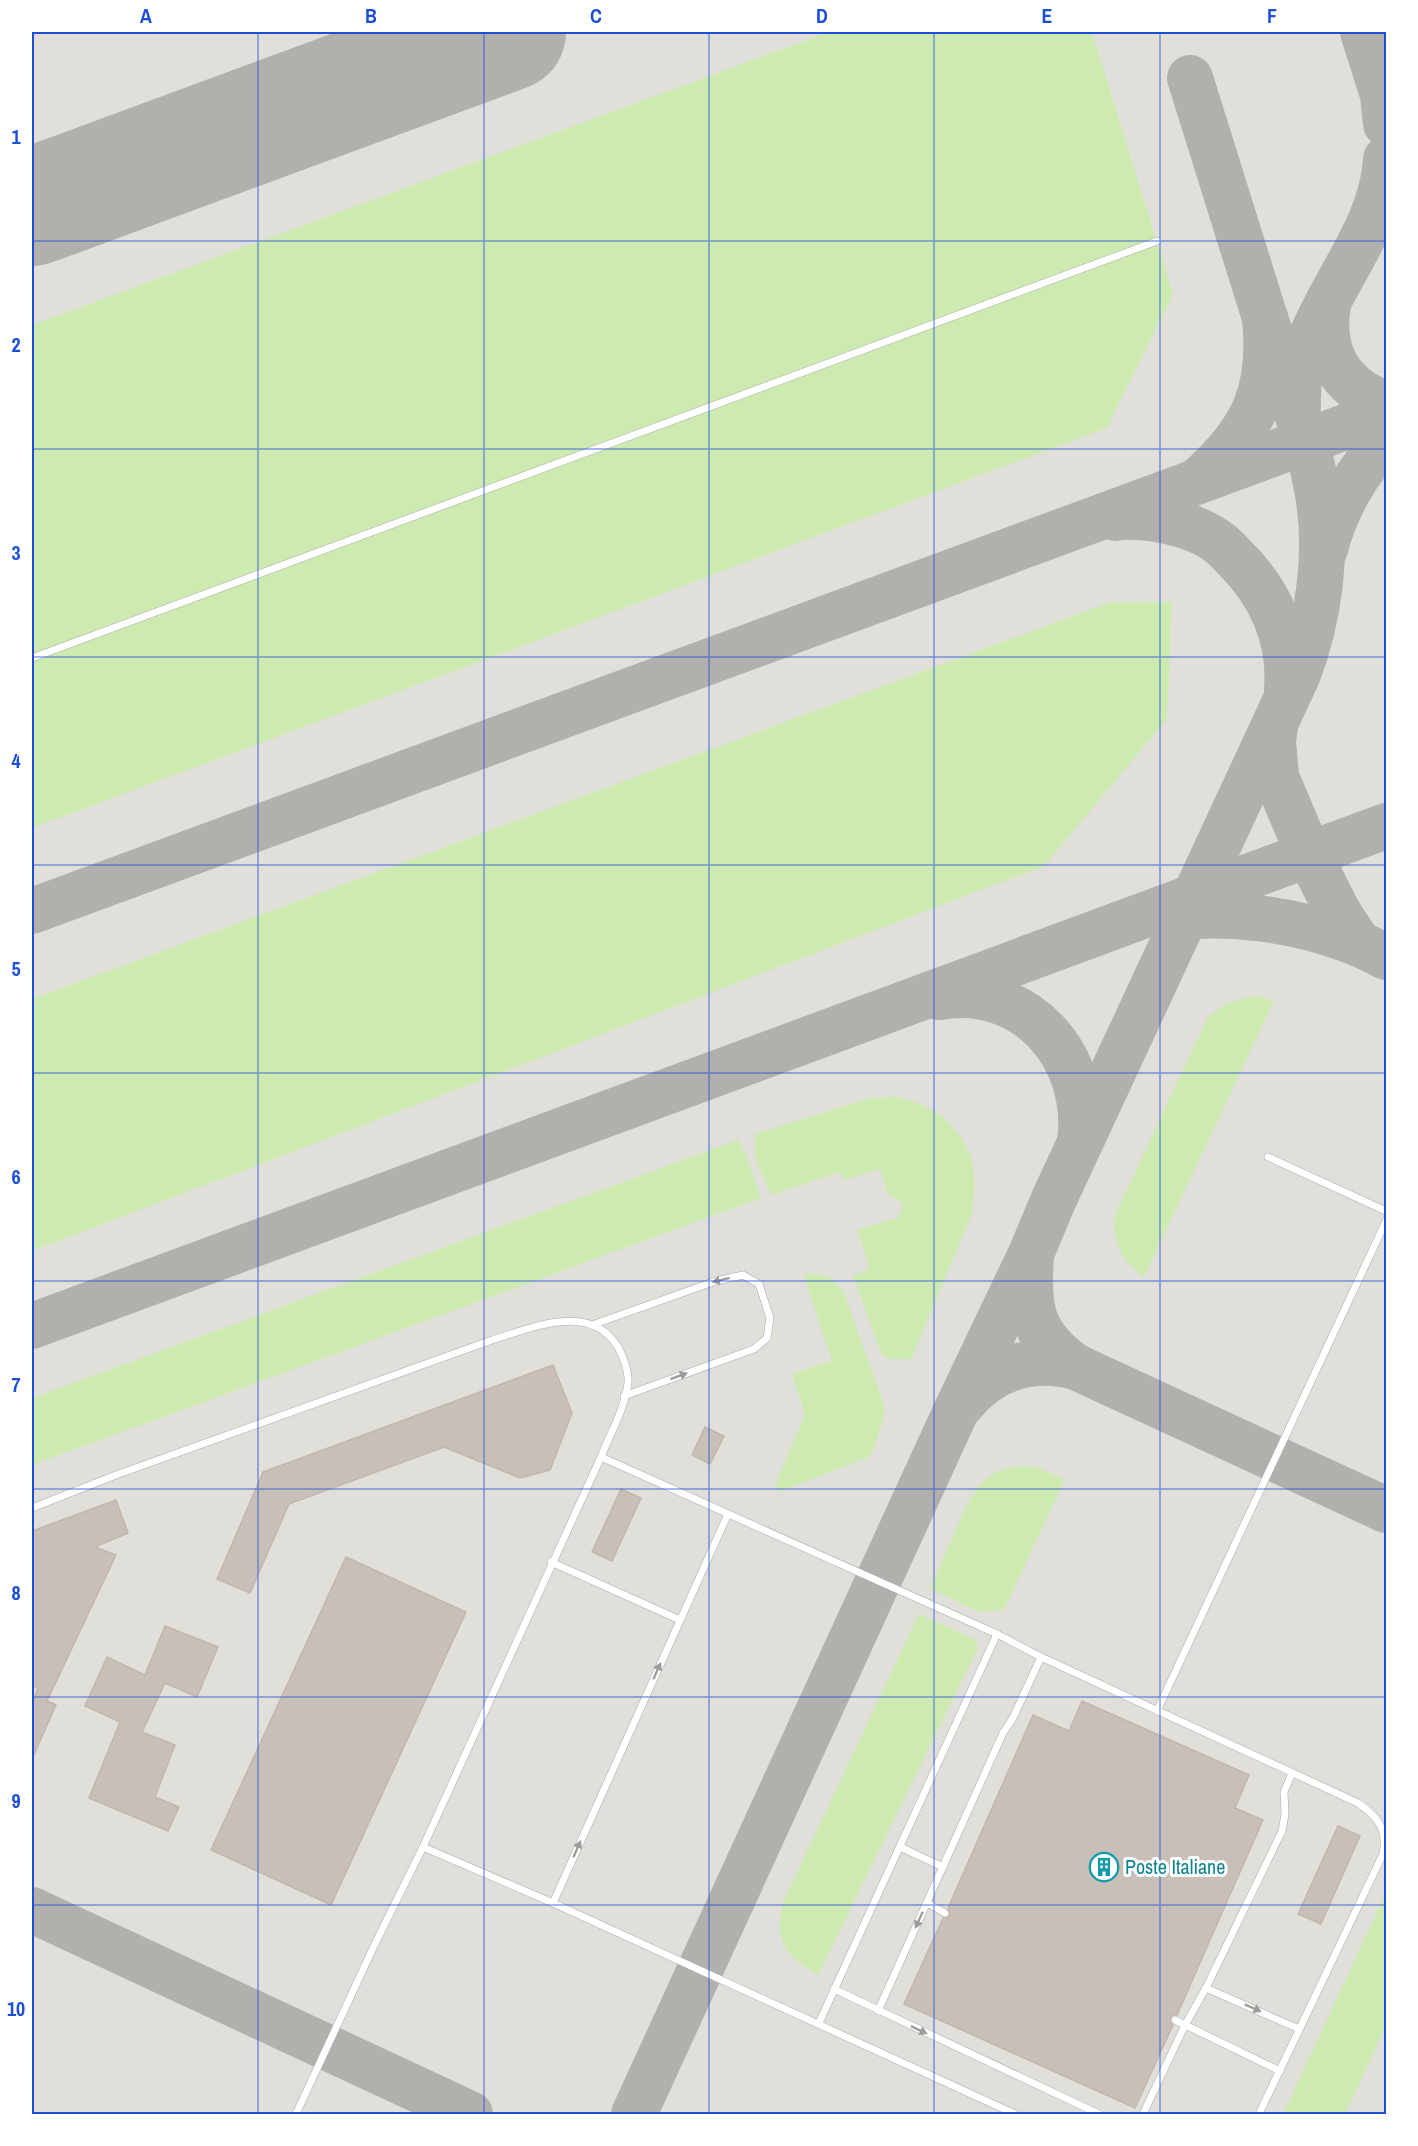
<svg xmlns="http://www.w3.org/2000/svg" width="1418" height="2146" font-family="'Archivo Narrow',sans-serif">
<rect width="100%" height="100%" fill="#f2efe9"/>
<rect fill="#e1dfda" x="32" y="32" width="1354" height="2082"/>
<g fill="#cdebb0">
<polygon points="829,32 1092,32 1173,294 1107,428 32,828 32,325"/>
<polygon points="1111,602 1172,602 1167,719 1044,866 32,1251 32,999"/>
<path d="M 1259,996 L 1274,1001 L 1144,1277 C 1121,1260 1111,1242 1116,1213 L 1207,1019 C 1223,1004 1237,998 1259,996 Z"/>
<polygon points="897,1097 921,1104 943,1117 960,1136 972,1158 975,1184 972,1214 911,1359 890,1359 881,1353 853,1276 870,1269 857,1230 897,1218 903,1207 900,1201 888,1195 880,1169 844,1180 841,1172 771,1195 755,1157 755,1134 871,1098"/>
<polygon points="738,1140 746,1155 761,1198 32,1465 32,1398"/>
<polygon points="812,1273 830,1277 843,1290 884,1405 884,1417 872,1453 869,1457 782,1491 777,1488 776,1482 805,1415 792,1374 832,1361 804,1276"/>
<path d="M 1026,1466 L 1038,1468 L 1065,1479 L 1004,1610 L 979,1612 L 930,1589 C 942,1564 967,1493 987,1478 C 999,1468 1012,1467 1026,1466 Z"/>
<path d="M 919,1614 L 974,1639 L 978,1646 L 977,1650 L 818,1975 C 784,1954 773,1942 784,1900 Z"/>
<polygon points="1386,1893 1386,2026 1345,2114 1283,2114"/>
</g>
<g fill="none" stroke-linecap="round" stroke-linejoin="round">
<g stroke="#b1b0ac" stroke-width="46">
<polyline points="1363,32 1383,95 1386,124"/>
<path d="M 1190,78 L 1265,318 C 1272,391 1254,430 1201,478"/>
<path d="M 1328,304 C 1320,353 1340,388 1386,404"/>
<path d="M 1298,406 C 1293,318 1382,247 1386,159"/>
<path d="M 1115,518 C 1129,515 1143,517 1157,519 C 1175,522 1193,527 1209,536 C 1218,541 1227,549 1234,557 C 1270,592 1291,638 1287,689"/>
<path d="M 1325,549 C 1335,510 1357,469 1386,442"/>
<polyline points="1275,726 1273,741 1276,777 1309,855 1338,912 1359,944"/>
<polyline points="32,911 1386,412"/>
<path d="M 1172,918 C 1231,911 1293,919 1349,940 C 1362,944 1374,951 1386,957"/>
<path d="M 939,997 C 1027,982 1091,1058 1080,1142"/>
<path d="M 1031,1256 C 1027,1309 1031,1335 1076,1367"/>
<polyline points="32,1326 1386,826"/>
<path d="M 962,1404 C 991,1368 1032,1355 1076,1367 L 1386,1510"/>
<polyline points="32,1910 470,2114"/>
<path d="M 634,2114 L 956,1411 L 1031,1254 L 1053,1201 L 1298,674 C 1319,619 1328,553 1318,494 C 1308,436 1283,375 1265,318"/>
</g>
<polyline stroke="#b1b0ac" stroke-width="118" points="32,207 507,32"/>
</g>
<g fill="#c7bfb8" stroke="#c4b6ab" stroke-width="1.5">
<polygon points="553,1365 572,1413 550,1470 520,1478 444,1447 289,1504 250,1593 217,1579 263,1472"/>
<polygon points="705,1427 724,1436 710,1464 692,1455"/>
<polygon points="621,1489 641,1498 612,1561 592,1552"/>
<polygon points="116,1500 128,1533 95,1547 116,1555 47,1701 56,1705 32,1759 32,1702 38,1688 32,1685 32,1531"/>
<polygon points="346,1557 466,1612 331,1905 211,1850"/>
<polygon points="165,1626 218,1647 197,1697 165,1683 142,1732 175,1745 155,1797 179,1807 168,1831 89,1798 120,1722 85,1706 107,1657 145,1675"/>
<polygon points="1082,1701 1249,1775 1235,1808 1263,1820 1177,2015 1172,2015 1170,2018 1173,2025 1135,2108 904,2004 943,1918 947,1918 950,1915 948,1908 1033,1715 1069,1731"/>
<polygon points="1338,1826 1360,1836 1321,1924 1298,1914"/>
</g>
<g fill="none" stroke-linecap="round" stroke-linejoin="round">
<g stroke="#a9a9a9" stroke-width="8">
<g id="service">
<polyline points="32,658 1157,241"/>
<polyline points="1268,1157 1386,1211"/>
<polyline points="592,1325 716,1281 743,1275 759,1284 770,1318 767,1338 754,1349 624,1396"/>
<path d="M 601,1457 L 997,1634 L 1041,1657 L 1358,1803 C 1377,1816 1388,1829 1383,1854 L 1259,2114"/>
<path d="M 32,1508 L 116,1475 L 492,1340 C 532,1328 590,1301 618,1347 C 623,1356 629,1372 628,1383 C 625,1408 610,1434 601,1457 L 423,1847 L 374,1946 L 296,2114"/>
<polyline points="551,1562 680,1620"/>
<polyline points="1157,1711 1386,1221"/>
<polyline points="423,1847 553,1903 1015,2114"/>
<polyline points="900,1847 943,1867"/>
<polyline points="553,1903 728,1514"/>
<polyline points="927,1903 945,1913"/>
<polyline points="1206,1988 1299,2029"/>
<polyline points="834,1989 1099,2114"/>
<polyline points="878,2011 1003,1733 1013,1718 1041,1657"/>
<polyline points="1175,2020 1280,2071"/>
<polyline points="819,2023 997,1634"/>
<polyline points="1143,2114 1185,2025 1206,1988 1282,1831 1285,1814 1284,1792 1292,1773"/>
</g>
</g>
<use href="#service" stroke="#fff" stroke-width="7"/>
</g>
<defs><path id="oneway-solid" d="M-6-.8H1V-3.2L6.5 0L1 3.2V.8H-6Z" transform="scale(1.5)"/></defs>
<g fill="#9c9c9c">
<use href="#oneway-solid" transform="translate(721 1280) rotate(166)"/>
<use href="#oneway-solid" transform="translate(679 1376) rotate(-20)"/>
<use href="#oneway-solid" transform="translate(657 1671) rotate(-66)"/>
<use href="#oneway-solid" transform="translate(577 1849) rotate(-66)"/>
<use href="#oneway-solid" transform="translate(919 1920) rotate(114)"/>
<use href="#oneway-solid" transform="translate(1253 2008) rotate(24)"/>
<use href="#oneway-solid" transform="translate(919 2030) rotate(25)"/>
</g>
<path fill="none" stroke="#1d4ed8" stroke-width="1.5" stroke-opacity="0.55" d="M 258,32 L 258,2114M 484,32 L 484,2114M 709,32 L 709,2114M 934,32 L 934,2114M 1160,32 L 1160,2114M 32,241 L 1386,241M 32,449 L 1386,449M 32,657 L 1386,657M 32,865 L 1386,865M 32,1073 L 1386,1073M 32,1281 L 1386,1281M 32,1489 L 1386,1489M 32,1697 L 1386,1697M 32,1905 L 1386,1905"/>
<defs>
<g id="building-ring" transform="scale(1.5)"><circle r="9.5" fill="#fff" stroke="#0f9aa8" stroke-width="1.5"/><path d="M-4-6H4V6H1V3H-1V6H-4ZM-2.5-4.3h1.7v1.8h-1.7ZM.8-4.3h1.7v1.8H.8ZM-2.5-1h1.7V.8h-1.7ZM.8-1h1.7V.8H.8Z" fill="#0f9aa8"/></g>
</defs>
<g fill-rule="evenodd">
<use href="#building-ring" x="1104" y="1867"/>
</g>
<g text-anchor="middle" stroke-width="6" stroke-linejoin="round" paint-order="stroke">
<g font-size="20" fill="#0d838f" stroke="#fff" text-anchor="start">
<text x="1125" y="1874">Poste Italiane</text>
</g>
</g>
<rect width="1418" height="2146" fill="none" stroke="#ffffff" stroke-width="66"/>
<rect x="33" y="33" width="1352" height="2080" fill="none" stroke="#1d4ed8" stroke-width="2"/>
<g font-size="20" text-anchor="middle" font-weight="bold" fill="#1d4ed8">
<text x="146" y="23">A</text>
<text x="371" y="23">B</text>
<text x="596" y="23">C</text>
<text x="822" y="23">D</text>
<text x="1047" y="23">E</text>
<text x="1272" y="23">F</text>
<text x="16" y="144">1</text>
<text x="16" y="352">2</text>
<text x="16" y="560">3</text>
<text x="16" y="768">4</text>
<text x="16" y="976">5</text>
<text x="16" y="1184">6</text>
<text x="16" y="1392">7</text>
<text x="16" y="1600">8</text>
<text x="16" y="1808">9</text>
<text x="16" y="2016">10</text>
</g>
</svg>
